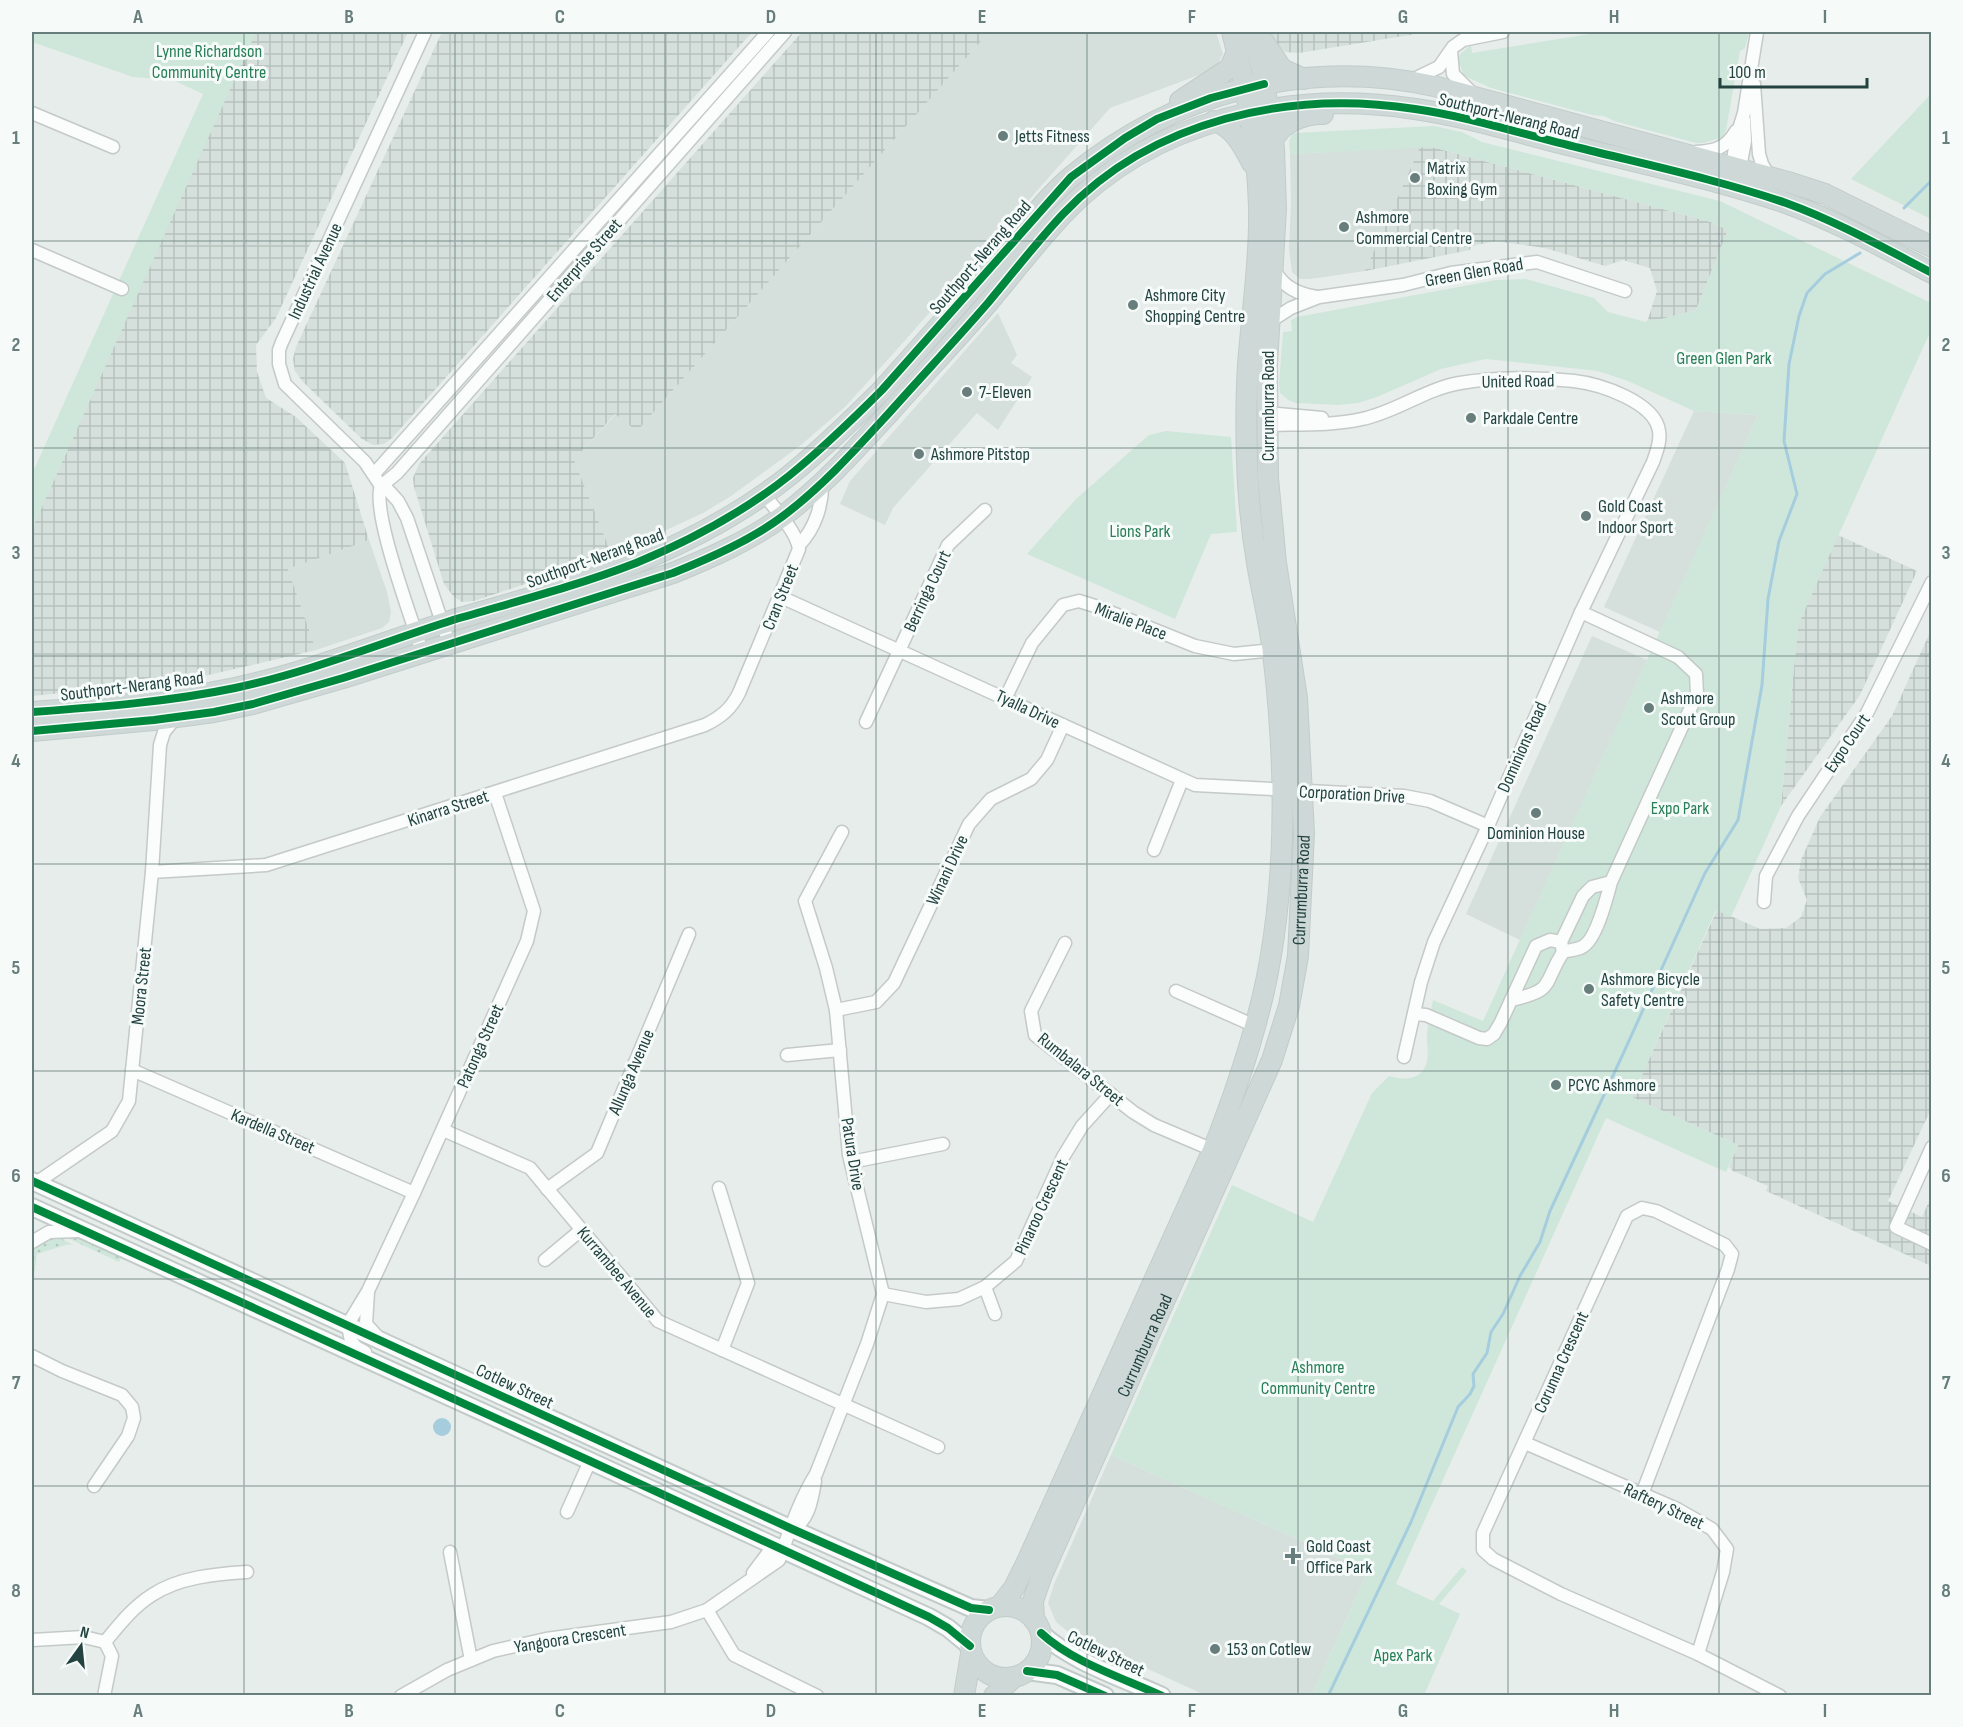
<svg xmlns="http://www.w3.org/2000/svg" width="1963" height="1727" font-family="'Sofia Sans Condensed',sans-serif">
<defs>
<pattern id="industrial-grid" width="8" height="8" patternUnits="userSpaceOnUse" patternTransform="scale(1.5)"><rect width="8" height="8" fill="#d5dfdc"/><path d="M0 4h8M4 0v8" fill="none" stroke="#b7c1be"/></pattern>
<pattern id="grass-dots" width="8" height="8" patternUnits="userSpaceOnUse" patternTransform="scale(1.5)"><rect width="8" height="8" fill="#cfe7da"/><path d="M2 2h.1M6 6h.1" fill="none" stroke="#b1c7bc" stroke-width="1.8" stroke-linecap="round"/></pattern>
</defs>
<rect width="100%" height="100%" fill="#e7edeb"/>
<g fill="#d5dfdc">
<polygon points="989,32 1216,32 1223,54 1217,65 1207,72 1110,108 900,346 845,407 801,445 731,496 703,513 612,555 574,460 616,414 637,431"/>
<polygon points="1420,147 1365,271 1310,279 1300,279 1292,272 1289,249 1291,204 1290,154"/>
<polygon points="998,313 1017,355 1011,363 1032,377 998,430 977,413 893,508 885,525 840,504 850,481"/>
<polygon points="1694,411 1758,415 1660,632 1604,607"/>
<polygon points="369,540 387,592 391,612 389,622 382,628 316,650 288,569"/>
<polygon points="1592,636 1647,660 1520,940 1466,914"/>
<polygon points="1111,1455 1368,1571 1312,1695 1205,1695 1071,1634 1056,1622 1048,1603 1054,1584"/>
</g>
<g fill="url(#industrial-grid)">
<polygon points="255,32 408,32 276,318 256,345 257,372 266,398 296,417 345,463 369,540 288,569 316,650 187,680 32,696 32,529"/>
<polygon points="442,32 752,32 393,437 384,444 373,445 362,439 303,382 295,371 293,359 296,347"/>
<polygon points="802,32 989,32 637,431 615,414 574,460 612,555 474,601 462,602 454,597 444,584 414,487 413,478 419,464"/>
<polygon points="1270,32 1428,32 1299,53 1285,52 1276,45"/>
<polygon points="1420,147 1432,147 1711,222 1728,230 1696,310 1654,321 1648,319 1657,291 1650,268 1623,260 1605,266 1545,248 1496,241 1471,246 1470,250 1365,271"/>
<polygon points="1838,535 1917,571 1860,695 1781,806 1798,625"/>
<polygon points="1931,630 1931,1109 1888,1201 1922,1217 1931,1197 1931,1266 1766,1191 1768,1186 1733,1171 1729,1167 1738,1145 1632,1097 1717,910 1760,929 1786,928 1801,917 1807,900 1798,878 1801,860 1820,817 1892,716"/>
</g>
<g fill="url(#grass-dots)">
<polygon points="57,1236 73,1245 69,1244 37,1254 34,1275 32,1274 32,1250 47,1239"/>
<polygon points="63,1236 78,1238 121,1257 119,1262"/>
</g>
<g fill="#cfe7da">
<polygon points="32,32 256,32 32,529 32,474 203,94 173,80 133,77 32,42"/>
<polygon points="1602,32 1749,32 1745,48 1740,51 1726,130 1723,137 1703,143 1696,143 1614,121 1604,116 1592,115 1491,88 1467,77 1463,74 1460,65 1457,64 1460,54 1471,45 1472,53"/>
<polygon points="1931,94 1931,219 1851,179"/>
<path d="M 1434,126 L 1462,132 L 1482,142 L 1720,201 L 1931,303 L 1931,330 L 1798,625 L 1781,806 L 1731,917 L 1716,910 L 1632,1097 L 1738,1145 L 1726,1172 L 1606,1118 L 1396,1584 L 1433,1601 L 1462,1567 L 1467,1571 L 1439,1604 L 1460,1614 L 1424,1695 L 1312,1695 L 1368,1571 L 1111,1455 L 1232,1185 L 1313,1222 L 1372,1093 L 1389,1076 C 1404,1081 1423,1080 1427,1061 C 1429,1052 1426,1042 1427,1033 C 1428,1022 1431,1011 1433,1000 L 1483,1021 L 1758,415 L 1694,411 L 1628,381 L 1598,371 L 1486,359 L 1441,369 L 1377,397 L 1358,403 L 1338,405 L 1296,403 L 1288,400 L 1280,393 L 1279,383 L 1283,332 L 1292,331 L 1291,320 L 1297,317 L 1496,280 L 1526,279 L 1594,298 L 1608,312 L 1646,322 L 1648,319 L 1654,321 L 1696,310 L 1728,230 L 1711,222 L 1432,147 L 1290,154 L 1289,141 L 1293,133 Z"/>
<polygon points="1166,431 1231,437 1237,532 1211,534 1175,619 1027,554 1076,499 1149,435"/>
</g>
<circle fill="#a5cdde" cx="442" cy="1427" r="9"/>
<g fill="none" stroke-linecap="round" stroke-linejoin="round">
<g stroke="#a5cdde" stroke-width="3">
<polyline points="1904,208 1932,180"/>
<polyline points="1328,1696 1411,1522 1458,1407 1470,1394 1474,1386 1473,1374 1487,1353 1491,1332 1503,1314 1520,1276 1540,1242 1550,1211 1623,1054 1705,873 1738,820 1762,685 1768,599 1779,541 1797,494 1784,441 1789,364 1799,316 1807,293 1825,274 1860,253"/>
</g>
<g stroke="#c4cac8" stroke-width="15">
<g id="street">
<polyline points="425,32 282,342 279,350 279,364 285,384 365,462 381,486 388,490 398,501 407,518 449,643"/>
<polyline points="1451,51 1453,74 1472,93"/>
<polyline points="1410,81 1439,67 1453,47 1463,40 1503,32"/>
<polyline points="1754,84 1759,154 1762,164 1769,176"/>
<polyline points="32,113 113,147"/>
<path d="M 1696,152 C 1715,151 1726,148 1736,131"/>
<polyline points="1732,166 1737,135 1744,113 1757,32"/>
<polyline points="1740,168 1745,141 1744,120"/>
<polyline points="32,250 122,289"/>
<path d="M 1274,270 C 1284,287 1297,294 1317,297"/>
<polyline points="1269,322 1291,308 1319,297 1403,285 1451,273 1537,262 1625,291"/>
<polyline points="1266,413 1322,418"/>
<path d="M 1267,425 C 1298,424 1331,426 1362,419 C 1396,412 1425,389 1460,383 C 1495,377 1539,377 1574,381 C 1600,384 1655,402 1659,431 C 1661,442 1656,453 1653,462 L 1581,612 L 1488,826 L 1434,942 L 1421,982 L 1404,1057"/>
<polyline points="374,474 768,32"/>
<polyline points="381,486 397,473 785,32"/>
<path d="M 381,486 C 371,512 413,621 422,652"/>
<path d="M 799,545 C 815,529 823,504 822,482"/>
<polyline points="781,597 1195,785 1404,796 1430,801 1488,826"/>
<path d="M 1581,612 L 1678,657 L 1696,674 L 1697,694 L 1611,882 C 1607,897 1596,941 1582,947 C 1577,950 1569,950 1563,952 L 1561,942 L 1583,896 L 1592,887 L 1611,882"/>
<polyline points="1005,699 1032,643 1063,605 1079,601 1095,606 1195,646 1234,654 1273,650"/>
<polyline points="866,722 948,545 985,510"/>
<polyline points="1154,850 1182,780"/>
<path d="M 152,872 L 266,865 L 705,725 C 721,717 731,709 739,693 L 799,549 C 797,532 774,507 763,494"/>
<polyline points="1764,902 1766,876 1798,816 1867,713 1932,582"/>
<polyline points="1065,943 1031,1011 1035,1035 1133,1112 1154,1125 1213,1150"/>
<polyline points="1176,991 1255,1026"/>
<path d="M 1511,1000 C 1556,990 1542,985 1563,952"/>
<polyline points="836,1010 876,1002 894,983 969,824 991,799 1031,779 1047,760 1063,725"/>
<polyline points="1414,1014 1426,1015 1479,1038 1487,1039 1494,1034 1501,1022 1536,946 1550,940 1561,942"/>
<polyline points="787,1055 840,1050"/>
<polyline points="132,1070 414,1193"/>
<polyline points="443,1130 530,1168 658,1321 938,1447"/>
<polyline points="1932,1147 1896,1227 1932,1244"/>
<polyline points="851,1162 943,1144"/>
<polyline points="36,1183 112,1131 129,1101 152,872 160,745 164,732 176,717"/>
<polyline points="719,1188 748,1283 722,1350"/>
<polyline points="547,1189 597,1153 689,934"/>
<polyline points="32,1242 49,1232 78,1231"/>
<polyline points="545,1260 581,1230"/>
<polyline points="985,1287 995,1314"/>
<polyline points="368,1292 366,1324 377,1336"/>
<polyline points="883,1294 926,1302 959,1299 985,1287 1016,1261 1063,1157 1082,1126 1111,1094"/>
<polyline points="365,1352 356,1347 351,1341 348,1326 351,1319 368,1291 414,1193 527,941 534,911 495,793"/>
<polyline points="32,1356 62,1371 122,1395 132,1407 134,1418 128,1436 94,1486"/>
<polyline points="1525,1443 1677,1509 1712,1529 1727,1549 1723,1572 1698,1654"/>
<polyline points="1642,1494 1728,1269 1732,1254 1725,1245 1656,1211 1642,1208 1627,1216 1483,1533 1483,1550 1493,1559 1561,1594 1698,1654 1780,1696"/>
<polyline points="567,1512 590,1461"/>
<path d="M 792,1529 C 809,1521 812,1499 815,1481"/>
<polyline points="450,1552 471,1660"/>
<polyline points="753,1573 768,1553 781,1549"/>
<polyline points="707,1610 734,1655 817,1696"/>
<polyline points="32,1640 84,1637 105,1642 112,1656 104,1696"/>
<path d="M 105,1642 C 119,1625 133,1607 152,1595 C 179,1577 216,1574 247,1572"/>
<path d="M 401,1696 L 447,1670 L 493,1651 L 546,1639 L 671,1622 L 707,1610 L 779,1560 C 790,1530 799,1501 816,1474 L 867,1344 L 883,1294 L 849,1155 L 836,1010 L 826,968 L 805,901 L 842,832"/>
</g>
</g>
<g stroke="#c2cbc9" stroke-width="20">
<g id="secondary">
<polyline points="32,1181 792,1529 971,1608 989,1610"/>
<polyline points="32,1207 590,1461 929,1617 948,1628 970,1646"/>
<path d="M 1041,1633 C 1072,1662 1123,1678 1162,1696"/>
<polyline points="1027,1671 1057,1675 1105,1696"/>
</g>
</g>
<g stroke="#c2ccca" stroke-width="22">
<g id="primary">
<polyline points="1260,36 1282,69 1304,79"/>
<polyline points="1180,101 1230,68 1237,52"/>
<path d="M 1214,121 C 1234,127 1243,146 1252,163"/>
<path d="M 1273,141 C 1281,122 1304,114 1323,114"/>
<path d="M 32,712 C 100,707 168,702 235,688 C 310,672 381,643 453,620 C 514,602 577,586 636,563 C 689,541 745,511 790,475 C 822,449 852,420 882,390 C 920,347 959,304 997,261 C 1021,233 1043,200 1072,176 C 1174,92 1303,58 1434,86 L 1788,182 L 1825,194 L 1932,247"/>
<path d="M 32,731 L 154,720 L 214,712 L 253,704 L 343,678 L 673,573 C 710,558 751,540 783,516 C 823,486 856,449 889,413 C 921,377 955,341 987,304 C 1012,274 1036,243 1063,214 C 1153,119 1289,90 1415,109 C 1471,117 1525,135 1580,148 C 1648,165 1719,180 1786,203 C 1836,221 1884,248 1932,273"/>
<path d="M 1000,1606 L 1014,1588 L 1025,1566 L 1213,1150 C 1235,1094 1255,1036 1267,977 C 1288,870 1286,761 1273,653 C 1270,625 1263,597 1258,569 C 1252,534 1248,497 1247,462 C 1246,429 1246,397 1248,365 C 1252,312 1260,259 1259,206 C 1257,147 1247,88 1232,32"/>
<circle cx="1006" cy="1642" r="36"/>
<path id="s1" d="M 1034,1620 L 1033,1601 L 1042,1575 L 1272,1060 L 1289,1006 L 1298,956 L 1304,833 L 1297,698 L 1276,563 L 1268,478 L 1267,365 L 1276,209 L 1274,149 L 1262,69 L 1252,32"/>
<polyline points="964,1696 971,1654"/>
<polyline points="994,1696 1013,1678"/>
</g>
</g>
<use href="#street" stroke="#fbfcfc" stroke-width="12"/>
<use href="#secondary" stroke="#fbfcfc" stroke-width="16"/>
<use href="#primary" stroke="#ced8d7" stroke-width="20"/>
<g stroke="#f6fbf9" stroke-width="11">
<g id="cycleway">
<path d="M 32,712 C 100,707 168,702 235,688 C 310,672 381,643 453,620 C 514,602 577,586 636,563 C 689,541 745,511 790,475 C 822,449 852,420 882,390 L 1071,177 L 1125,138 L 1157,119 L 1211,98 L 1264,84"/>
<path d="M 32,731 L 154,720 L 214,712 L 253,704 L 343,678 L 673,573 C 710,558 751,540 783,516 C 823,486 856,449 889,413 C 921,377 955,341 987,304 C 1012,274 1036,243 1063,214 C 1153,119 1289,90 1415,109 C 1471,117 1525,135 1580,148 C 1648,165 1719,180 1786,203 C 1836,221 1884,248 1932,273"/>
<polyline points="32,1181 792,1529 971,1608 989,1610"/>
<polyline points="32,1207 590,1461 929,1617 948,1628 970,1646"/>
<path d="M 1041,1633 C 1072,1662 1123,1678 1162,1696"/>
<polyline points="1027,1671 1057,1675 1105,1696"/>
</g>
</g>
<use href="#cycleway" stroke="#00873e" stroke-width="8"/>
</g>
<path fill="none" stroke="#677e7c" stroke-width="1.5" stroke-opacity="0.55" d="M 244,32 L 244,1696M 455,32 L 455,1696M 665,32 L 665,1696M 876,32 L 876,1696M 1087,32 L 1087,1696M 1298,32 L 1298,1696M 1508,32 L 1508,1696M 1719,32 L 1719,1696M 32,241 L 1932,241M 32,448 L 1932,448M 32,656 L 1932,656M 32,864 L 1932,864M 32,1071 L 1932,1071M 32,1279 L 1932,1279M 32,1486 L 1932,1486"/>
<g fill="#677e7c" stroke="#f6fbf9" stroke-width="2">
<circle cx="1003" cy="136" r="6"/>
<circle cx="1415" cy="178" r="6"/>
<circle cx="1344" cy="227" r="6"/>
<circle cx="1133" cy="305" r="6"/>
<circle cx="967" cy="392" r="6"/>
<circle cx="1471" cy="418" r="6"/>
<circle cx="919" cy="454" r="6"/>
<circle cx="1586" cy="516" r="6"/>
<circle cx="1649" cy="708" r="6"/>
<circle cx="1536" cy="813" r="6"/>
<circle cx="1589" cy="989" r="6"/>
<circle cx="1556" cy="1085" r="6"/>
<path d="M1290 1547h6v6h6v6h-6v6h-6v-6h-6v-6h6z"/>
<circle cx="1215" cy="1649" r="6"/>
</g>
<g text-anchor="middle" stroke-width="6" stroke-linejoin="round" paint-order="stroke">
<g font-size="18" fill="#287e57" stroke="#f6fbf9">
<text x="209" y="57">Lynne Richardson<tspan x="209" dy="21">Community Centre</tspan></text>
<text x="1724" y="364">Green Glen Park</text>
<text x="1140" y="537">Lions Park</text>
<text x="1680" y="814">Expo Park</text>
<text x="1318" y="1373">Ashmore<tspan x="1318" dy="21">Community Centre</tspan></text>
<text x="1403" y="1661">Apex Park</text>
</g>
<g font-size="18" fill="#224340" stroke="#f6fbf9">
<text transform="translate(1509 116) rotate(14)" y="6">Southport-Nerang Road</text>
<text transform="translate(980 257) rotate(-49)" y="6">Southport-Nerang Road</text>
<text transform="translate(584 260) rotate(-49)" y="6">Enterprise Street</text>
<text transform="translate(315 271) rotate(-65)" y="6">Industrial Avenue</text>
<text transform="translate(1474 272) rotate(-10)" y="6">Green Glen Road</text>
<text transform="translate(1518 381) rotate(-1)" y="6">United Road</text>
<text transform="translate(1268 406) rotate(-90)" y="6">Currumburra Road</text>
<text transform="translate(595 558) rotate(-20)" y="6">Southport-Nerang Road</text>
<text transform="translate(927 591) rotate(-65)" y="6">Berringa Court</text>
<text transform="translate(780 597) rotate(-68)" y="6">Cran Street</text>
<text transform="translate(1131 621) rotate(21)" y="6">Miralie Place</text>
<text transform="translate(132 686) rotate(-7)" y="6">Southport-Nerang Road</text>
<text transform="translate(1028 709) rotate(25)" y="6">Tyalla Drive</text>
<text transform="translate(1847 743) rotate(-56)" y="6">Expo Court</text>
<text transform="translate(1522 747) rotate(-66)" y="6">Dominions Road</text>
<text transform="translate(1352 794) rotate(3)" y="6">Corporation Drive</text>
<text transform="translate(448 808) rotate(-18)" y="6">Kinarra Street</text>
<text transform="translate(947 870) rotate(-65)" y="6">Winani Drive</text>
<text dy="6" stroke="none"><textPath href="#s1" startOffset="784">Currumburra Road</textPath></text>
<text transform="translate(141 986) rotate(-84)" y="6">Moora Street</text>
<text transform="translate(480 1046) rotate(-66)" y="6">Patonga Street</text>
<text transform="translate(1081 1069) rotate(39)" y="6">Rumbalara Street</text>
<text transform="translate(631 1072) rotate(-67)" y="6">Allunga Avenue</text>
<text transform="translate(273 1131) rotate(23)" y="6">Kardella Street</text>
<text transform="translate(853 1154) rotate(81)" y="6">Patura Drive</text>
<text transform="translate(1041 1207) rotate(-65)" y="6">Pinaroo Crescent</text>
<text transform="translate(617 1272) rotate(50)" y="6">Kurrambee Avenue</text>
<text dy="6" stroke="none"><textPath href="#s1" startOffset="298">Currumburra Road</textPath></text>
<text transform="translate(1561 1362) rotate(-66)" y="6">Corunna Crescent</text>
<text transform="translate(515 1386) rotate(25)" y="6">Cotlew Street</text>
<text transform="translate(1664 1506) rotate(25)" y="6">Raftery Street</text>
<text transform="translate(570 1638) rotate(-9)" y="6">Yangoora Crescent</text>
<text transform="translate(1106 1653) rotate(26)" y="6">Cotlew Street</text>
</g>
<g font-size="18" fill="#224340" stroke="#f6fbf9" text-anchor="start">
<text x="1015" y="142">Jetts Fitness</text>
<text x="1427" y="174">Matrix<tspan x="1427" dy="21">Boxing Gym</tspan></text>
<text x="1356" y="223">Ashmore<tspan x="1356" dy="21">Commercial Centre</tspan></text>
<text x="1145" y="301">Ashmore City<tspan x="1145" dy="21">Shopping Centre</tspan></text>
<text x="979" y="398">7-Eleven</text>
<text x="1483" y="424">Parkdale Centre</text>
<text x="931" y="460">Ashmore Pitstop</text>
<text x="1598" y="512">Gold Coast<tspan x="1598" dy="21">Indoor Sport</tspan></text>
<text x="1661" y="704">Ashmore<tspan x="1661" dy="21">Scout Group</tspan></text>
<text x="1536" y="839" text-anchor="middle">Dominion House</text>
<text x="1601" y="985">Ashmore Bicycle<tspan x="1601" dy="21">Safety Centre</tspan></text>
<text x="1568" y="1091">PCYC Ashmore</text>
<text x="1306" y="1552">Gold Coast<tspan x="1306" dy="21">Office Park</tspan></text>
<text x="1227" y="1655">153 on Cotlew</text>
</g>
</g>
<rect width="1963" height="1727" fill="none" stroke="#f6fbf9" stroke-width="66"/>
<g transform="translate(81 1646) rotate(15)" stroke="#f6fbf9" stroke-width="4.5" paint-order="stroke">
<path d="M0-4.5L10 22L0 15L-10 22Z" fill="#224340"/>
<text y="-9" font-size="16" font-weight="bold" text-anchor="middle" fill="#224340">N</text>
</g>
<path d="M1720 78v9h147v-9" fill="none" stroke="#224340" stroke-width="3"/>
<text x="1729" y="78" font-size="18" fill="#224340" stroke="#f6fbf9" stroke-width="4.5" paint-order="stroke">100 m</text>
<rect x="33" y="33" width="1897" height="1661" fill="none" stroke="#677e7c" stroke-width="2"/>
<g font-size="20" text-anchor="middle" font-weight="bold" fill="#677e7c">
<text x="138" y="23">A</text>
<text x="349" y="23">B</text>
<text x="560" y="23">C</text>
<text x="771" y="23">D</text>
<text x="982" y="23">E</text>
<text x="1192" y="23">F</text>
<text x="1403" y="23">G</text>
<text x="1614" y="23">H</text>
<text x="1825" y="23">I</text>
<text x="16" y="144">1</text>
<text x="1946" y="144">1</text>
<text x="16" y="351">2</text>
<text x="1946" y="351">2</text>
<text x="16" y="559">3</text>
<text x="1946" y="559">3</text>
<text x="16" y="767">4</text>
<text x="1946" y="767">4</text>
<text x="16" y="974">5</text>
<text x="1946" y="974">5</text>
<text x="16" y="1182">6</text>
<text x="1946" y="1182">6</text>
<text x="16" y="1389">7</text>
<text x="1946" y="1389">7</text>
<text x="16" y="1597">8</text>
<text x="1946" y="1597">8</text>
<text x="138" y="1717">A</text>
<text x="349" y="1717">B</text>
<text x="560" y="1717">C</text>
<text x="771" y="1717">D</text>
<text x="982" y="1717">E</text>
<text x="1192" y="1717">F</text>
<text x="1403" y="1717">G</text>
<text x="1614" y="1717">H</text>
<text x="1825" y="1717">I</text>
</g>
</svg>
